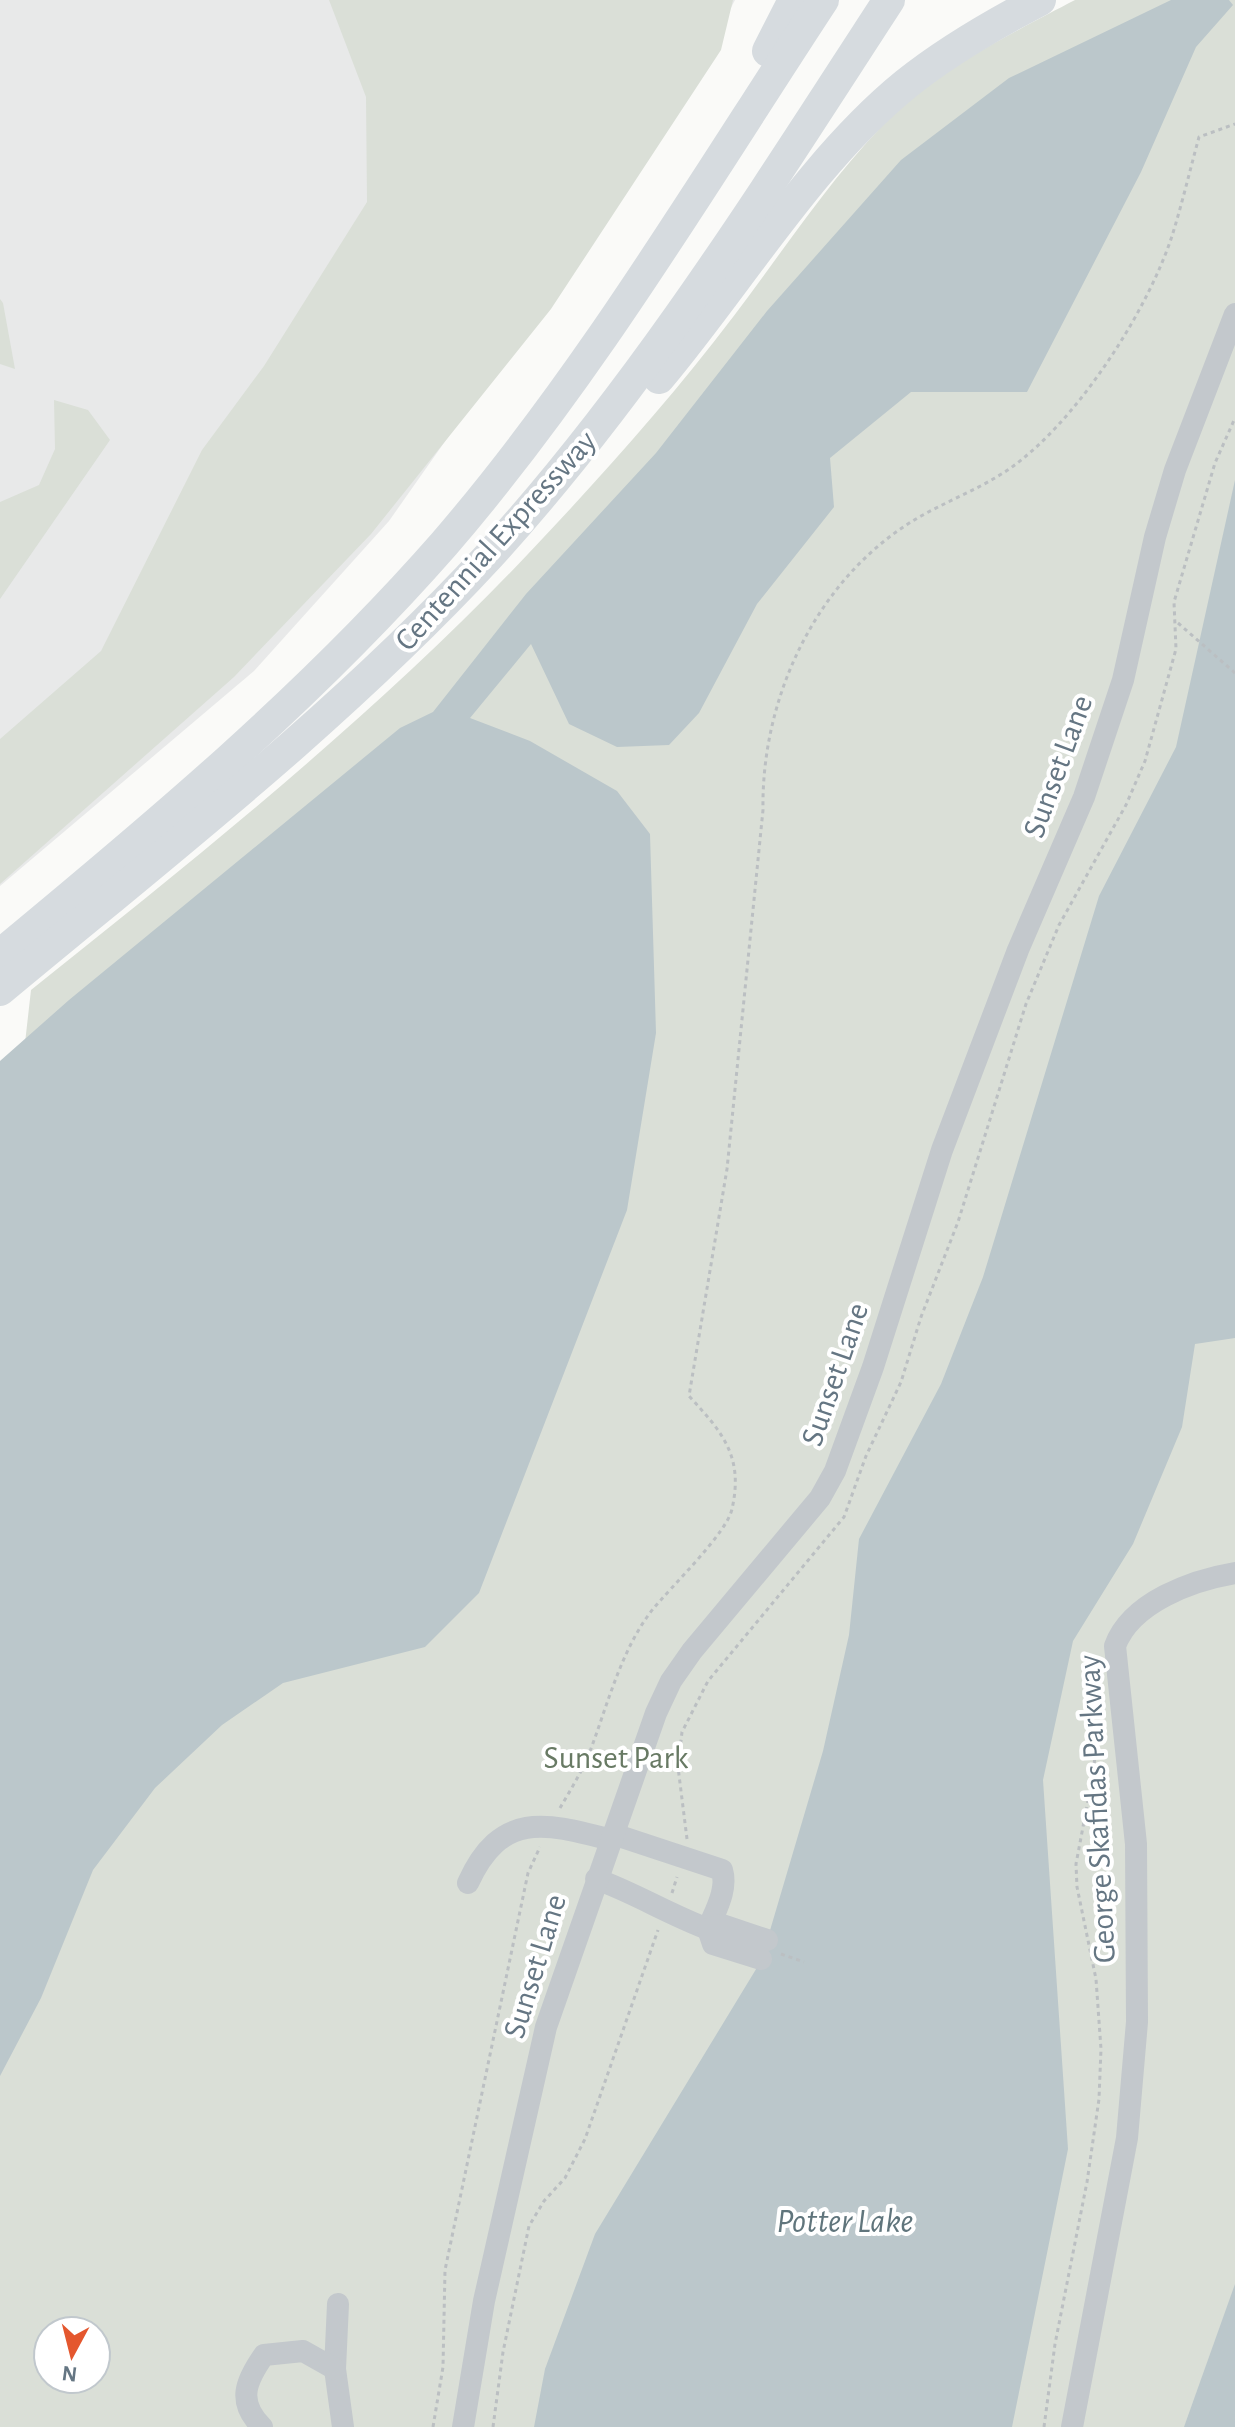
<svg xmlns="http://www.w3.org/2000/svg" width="1235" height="2427" font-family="'Alegreya Sans',sans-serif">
<rect width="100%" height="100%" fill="#fafaf8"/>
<polygon fill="#e8e9e9" points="0,0 735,0 678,110 389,521 254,671 0,886"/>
<g fill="#dadfd7" fill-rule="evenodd">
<polygon points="329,0 733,0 721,50 551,309 371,534 234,677 0,884 0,739 101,651 202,450 264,366 367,202 366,97"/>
<path d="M 1075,0 L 1235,0 L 1235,2427 L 0,2427 L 0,1264 L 31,990 C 201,854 378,713 528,554 C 600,478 670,400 733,317 C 787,246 836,169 901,107 C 941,69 1025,26 1075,0 ZM 48,2331 L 96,2331 L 96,2379 L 48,2379 Z"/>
<polygon points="0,299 3,303 15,369 0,364"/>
<polygon points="54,400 88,410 110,440 0,599 0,502 39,485 55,449"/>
</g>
<g fill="#bbc7cb">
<polygon points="1171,0 1229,0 1233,5 1196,47 1141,172 1027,392 911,392 830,458 834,507 757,604 699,713 669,745 617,747 569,724 531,644 470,718 530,741 617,791 650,834 656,1033 627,1210 479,1593 425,1647 283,1683 222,1725 155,1788 93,1870 41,1998 0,2076 0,1061 69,1000 400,728 433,712 526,594 656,453 767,311 901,160 1009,78"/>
<polygon points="1235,480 1235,1338 1195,1344 1182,1427 1133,1544 1073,1641 1043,1780 1068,2149 1012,2427 534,2427 545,2369 595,2234 761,1961 823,1751 849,1635 859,1539 941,1384 983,1277 1099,896 1176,747"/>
<polygon points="1235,2284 1235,2427 1184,2427"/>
</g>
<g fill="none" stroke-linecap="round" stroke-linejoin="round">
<g stroke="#bbbfc2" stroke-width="3" stroke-dasharray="4 4" stroke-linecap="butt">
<polyline points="1178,623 1235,673"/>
<path d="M 560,1808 C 570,1791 581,1773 589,1754 C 607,1707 621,1649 653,1609 C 671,1587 727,1533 732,1509 C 744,1456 722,1432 689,1396 L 727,1169 L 763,810 C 761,695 819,574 921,516 C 957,496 995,483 1026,456 C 1085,407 1148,309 1172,236 C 1182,204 1190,170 1199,137 L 1235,124"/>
<polyline points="687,1839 678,1767 682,1732 708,1681 844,1517 866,1456 901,1382 921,1317 958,1222 1026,1004 1059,925 1126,805 1145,761 1176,649 1174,602 1215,463 1235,418"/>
<polyline points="672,1893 677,1877"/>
<polyline points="781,1954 804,1962"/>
<polyline points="433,2427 443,2367 445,2270 528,1873 540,1847"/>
<polyline points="493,2427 503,2352 529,2226 544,2201 565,2178 585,2139 658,1930"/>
<polyline points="1044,2427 1055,2344 1087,2182 1099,2099 1101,2049 1096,1979 1077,1887 1076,1864 1093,1774 1100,1712"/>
</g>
<g stroke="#c3c8cc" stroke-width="22">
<path d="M 596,1879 C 635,1893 668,1914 708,1929 C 715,1911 728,1890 722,1870 L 613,1834"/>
<path d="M 468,1883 C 501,1810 546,1823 611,1840"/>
<polyline points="761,1959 713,1944 708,1929 722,1925 767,1940"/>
<polyline points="338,2304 335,2369 343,2427"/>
<path d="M 262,2427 C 237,2402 245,2382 264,2355 L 303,2351 L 335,2369"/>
<polyline points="463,2427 484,2301 546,2027 656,1713 671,1681 692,1651 820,1498 835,1471 873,1367 942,1150 1018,950 1084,797 1123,680 1155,537 1175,470 1235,314"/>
<path d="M 1072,2427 L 1127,2138 L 1137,2022 L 1136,1844 L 1115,1646 C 1131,1602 1193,1580 1235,1573"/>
</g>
<g stroke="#d6dbdf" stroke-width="32">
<polyline points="768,51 794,0"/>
<path d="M 659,378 C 738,284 811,161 906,84 C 947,51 994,24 1040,0"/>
<path d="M 0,955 C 156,826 310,697 444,544 C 588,377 702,184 823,0"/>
<path d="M 0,990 C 167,851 340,717 488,557 C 643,387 764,192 889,0"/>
</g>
</g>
<g text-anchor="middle" stroke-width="8" stroke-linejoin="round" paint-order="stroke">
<g font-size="32" fill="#657683" stroke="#fff">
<text transform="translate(495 540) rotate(-48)" y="11">Centennial Expressway</text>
<text transform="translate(1057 766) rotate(-70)" y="11">Sunset Lane</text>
<text transform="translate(834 1374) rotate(-71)" y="11">Sunset Lane</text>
<text transform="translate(1096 1809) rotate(-93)" y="11">George Skafidas Parkway</text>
<text transform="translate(534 1966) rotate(-73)" y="11">Sunset Lane</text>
</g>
<g font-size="32" fill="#687a64" stroke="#fff">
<text x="616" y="1768">Sunset Park</text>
</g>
<g font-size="34" font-style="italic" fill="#60757c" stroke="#fff">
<text x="845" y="2232">Potter Lake</text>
</g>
</g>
<g transform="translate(72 2355) rotate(187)"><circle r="38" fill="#ffffff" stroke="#c1c8cd" stroke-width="2"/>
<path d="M0-6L14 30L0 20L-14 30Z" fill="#e4572e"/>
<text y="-12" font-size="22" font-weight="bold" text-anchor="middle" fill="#657683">N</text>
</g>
</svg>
